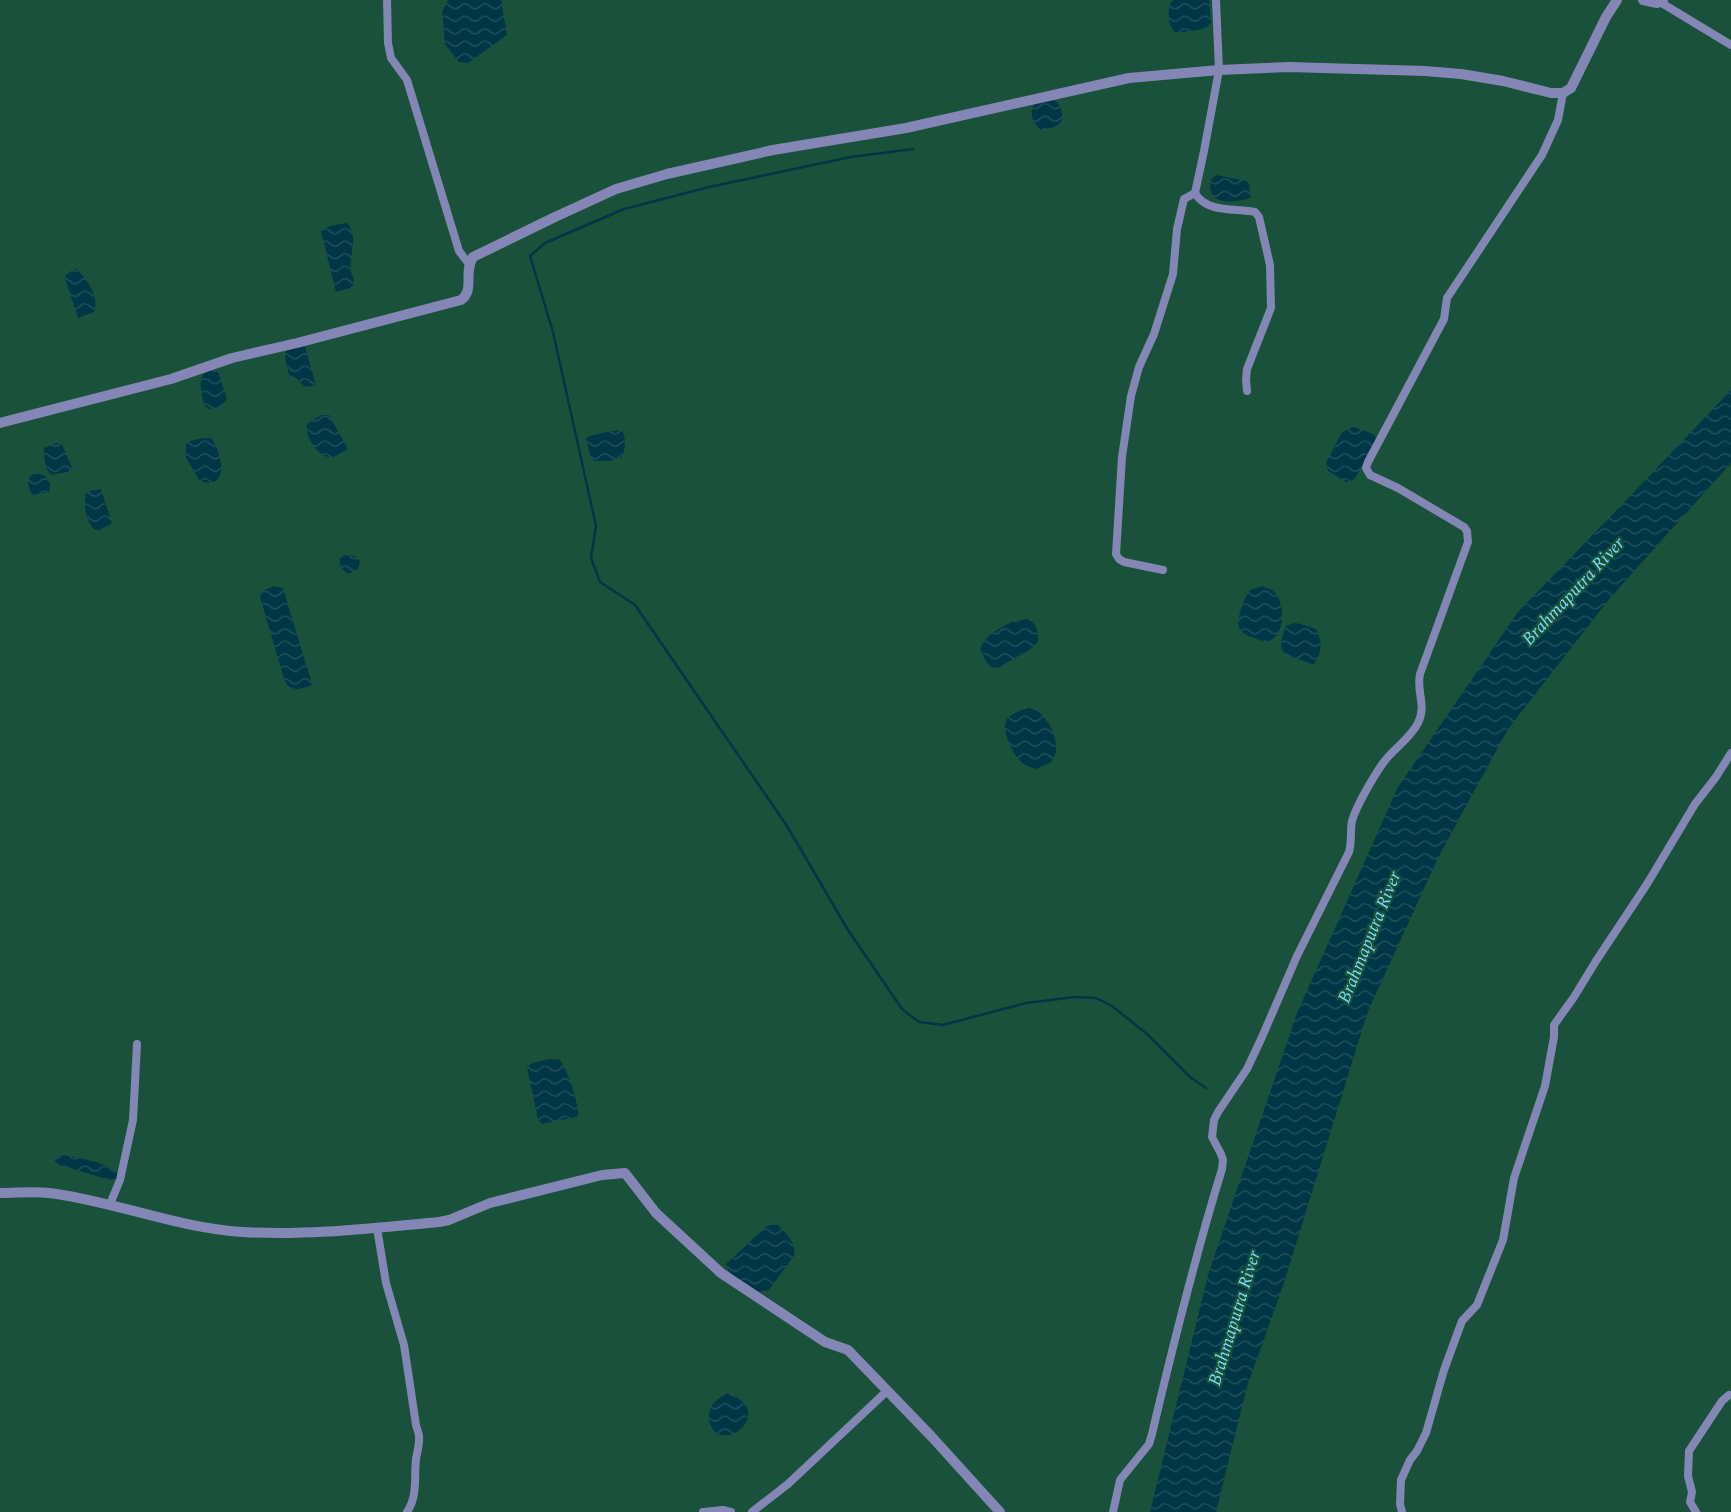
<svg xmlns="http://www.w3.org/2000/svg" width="1731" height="1512" font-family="Spectral,serif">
<defs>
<pattern id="water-waves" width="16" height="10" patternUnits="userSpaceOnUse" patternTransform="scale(1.25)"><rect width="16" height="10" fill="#003746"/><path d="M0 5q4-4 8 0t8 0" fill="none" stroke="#245460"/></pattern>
</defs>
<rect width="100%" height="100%" fill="#1a513a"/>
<g fill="url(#water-waves)">
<polygon points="448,0 501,0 507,35 468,63 459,62 445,44 442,12"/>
<path d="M 1174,0 L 1209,0 L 1211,23 L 1205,29 L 1175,33 C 1167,22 1168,16 1170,3 Z"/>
<path d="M 1054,100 C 1060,104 1061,108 1062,115 C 1063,127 1051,128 1041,130 C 1033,123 1030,116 1033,106 L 1039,101 Z"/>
<path d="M 1216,175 L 1246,181 L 1249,184 L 1251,198 C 1240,201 1222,205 1213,196 C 1210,192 1210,185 1210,180 Z"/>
<path d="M 347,223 C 360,238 348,256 351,272 C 352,277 355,279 354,284 L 350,288 L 336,292 L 321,231 C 328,225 339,224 347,223 Z"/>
<path d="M 74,269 L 77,269 C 87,280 100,297 94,312 L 78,318 L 65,278 L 66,275 Z"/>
<path d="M 301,345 L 305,347 L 316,385 L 306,387 C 299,383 298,377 289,375 L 285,358 L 286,351 Z"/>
<path d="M 210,370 L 218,372 L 227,399 L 219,408 L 209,409 L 204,405 C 202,392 195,376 210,370 Z"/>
<polygon points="1731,390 1731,463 1610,598 1508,729 1439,856 1368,1011 1283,1286 1247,1387 1216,1512 1150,1512 1208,1275 1297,1013 1398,787 1518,612 1637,489"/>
<path d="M 321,415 L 329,415 L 348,449 L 332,458 C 318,457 305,438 307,424 Z"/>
<polygon points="1353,427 1374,434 1376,439 1356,477 1352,481 1346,482 1328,471 1326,463 1342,432"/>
<path d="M 618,430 L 623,432 C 626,441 626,450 621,458 L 609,461 L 594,461 L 590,456 L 586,438 L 592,435 Z"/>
<path d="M 203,438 L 211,438 C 222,453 231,491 200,481 L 186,458 L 186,444 L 190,441 Z"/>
<path d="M 57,443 L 62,444 L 72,468 L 68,472 L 51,475 C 44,468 44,457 44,448 Z"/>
<path d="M 35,474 C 46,473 53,481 49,492 L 33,495 C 28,490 27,482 30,476 Z"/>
<path d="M 101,489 L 112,523 L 100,530 L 95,530 C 86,522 83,505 86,493 L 90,491 Z"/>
<path d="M 347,554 C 353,555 357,557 360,562 L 358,569 L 348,574 C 342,570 339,565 340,558 Z"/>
<path d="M 274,586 L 283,588 L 312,684 L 311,686 C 300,689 292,692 285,682 L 260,597 L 262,591 Z"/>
<path d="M 1262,586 C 1265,588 1270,588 1273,591 C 1284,600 1285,626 1276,636 C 1273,640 1269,641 1265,642 C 1258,639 1245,636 1240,630 C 1235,623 1243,600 1248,593 C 1251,588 1257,588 1262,586 Z"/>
<path d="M 1027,619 C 1038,625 1038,630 1038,642 L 1032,648 L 998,668 L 991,667 C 987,662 982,657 981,650 C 979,639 1005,624 1015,621 C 1019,620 1023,620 1027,619 Z"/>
<path d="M 1294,623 L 1301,624 L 1316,629 C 1323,642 1322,652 1314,664 L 1312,664 C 1286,654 1273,657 1286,626 Z"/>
<path d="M 1028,708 C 1030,708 1033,708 1035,710 C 1050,717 1064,749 1051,762 C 1047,765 1040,767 1036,769 C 1033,768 1028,767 1025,765 C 1014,758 1000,731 1007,719 C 1011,713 1021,711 1028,708 Z"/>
<path d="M 555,1058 L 559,1059 C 567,1068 579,1104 578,1115 L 576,1117 L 542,1124 L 538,1119 L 527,1067 L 532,1063 Z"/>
<path d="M 64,1155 C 78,1158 106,1162 117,1172 L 117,1178 L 110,1180 L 59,1165 L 55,1161 L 55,1158 L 58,1156 Z"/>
<path d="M 771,1225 L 778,1225 C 786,1234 797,1243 794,1256 L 768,1291 C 755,1296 728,1277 726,1264 L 767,1226 Z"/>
<path d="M 728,1393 C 777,1412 724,1454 711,1426 C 709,1422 708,1420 709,1415 C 711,1402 717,1399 728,1393 Z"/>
</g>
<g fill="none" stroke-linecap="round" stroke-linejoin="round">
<polyline stroke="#003746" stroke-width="2.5" points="913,149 851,157 709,187 624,209 545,243 530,256 553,332 596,526 591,558 600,582 635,605 787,826 848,930 902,1009 919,1022 943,1025 1026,1003 1075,997 1096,998 1112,1006 1147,1034 1190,1077 1206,1088"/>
<g stroke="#8486b5" stroke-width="8">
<polyline points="387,0 388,43 391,58 407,80 459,251 469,264"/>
<polyline points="1660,2 1731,45"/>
<path d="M 1195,193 C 1206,213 1235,208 1255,212 L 1259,217 L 1270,265 L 1271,308 L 1247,369 L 1246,379 L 1247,391"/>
<polyline points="1163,570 1124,562 1119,559 1116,554 1122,457 1131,396 1139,367 1154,334 1173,274 1177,229 1184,199 1195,193 1204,151 1219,70 1216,0"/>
<polyline points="110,1204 120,1180 133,1120 137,1044"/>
<path d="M 377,1228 L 386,1283 L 404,1345 L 416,1425 C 417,1430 420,1434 419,1440 C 419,1446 417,1453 416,1459 C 414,1477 418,1496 407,1512"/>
<polyline points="703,1512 723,1510 731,1512"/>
<polyline points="752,1512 788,1484 887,1391"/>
<path d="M 1113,1512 L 1120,1480 L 1149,1444 L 1152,1434 C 1173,1345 1195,1257 1222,1169 L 1223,1160 L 1221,1154 L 1212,1137 L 1214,1120 L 1218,1112 L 1247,1069 L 1262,1037 L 1297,956 L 1349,852 C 1352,842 1350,831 1352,821 C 1356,806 1374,776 1383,763 C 1393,749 1410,739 1418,723 C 1427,705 1416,692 1420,674 L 1468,542 L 1467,531 L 1464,527 L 1398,488 L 1370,475 L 1366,468 L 1368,462 L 1444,319 L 1447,298 L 1542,155 L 1558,120 L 1563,93"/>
<polyline points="1402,1512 1400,1504 1401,1480 1410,1460 1417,1451 1426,1433 1444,1370 1462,1321 1477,1305 1503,1240 1514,1178 1545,1086 1554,1037 1554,1025 1574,997 1596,961 1647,884 1695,804 1716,777 1731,753"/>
<polyline points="1696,1512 1690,1502 1692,1492 1688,1476 1689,1451 1722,1401 1729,1395"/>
</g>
<g stroke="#8486b5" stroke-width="10">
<polyline points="1643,0 1657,3 1663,0"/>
<path d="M 0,423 L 171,379 L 232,358 L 297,343 L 461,300 C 475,290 463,273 473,257 L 555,217 L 616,189 L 667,174 L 773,150 L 906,128 L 1129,78 L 1219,70 L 1289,67 L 1425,71 L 1461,74 L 1503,81 L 1551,93 L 1563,93 L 1571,88 L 1606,17 L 1617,0"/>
<path d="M 0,1193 C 16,1193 33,1191 49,1193 C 114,1201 177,1228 242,1232 C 307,1236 374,1228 439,1222 L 449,1220 L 490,1203 L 602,1175 L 625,1173 L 656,1213 L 721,1273 L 825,1342 L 848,1350 L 931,1436 L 1000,1512"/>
</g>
</g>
<g text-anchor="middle" stroke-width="4.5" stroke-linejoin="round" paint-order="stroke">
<g font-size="18" font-style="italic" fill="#7cdcfc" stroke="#1a513a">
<text transform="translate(1573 591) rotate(-47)" y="6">Brahmaputra River</text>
<text transform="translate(1369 937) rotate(-68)" y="6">Brahmaputra River</text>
<text transform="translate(1234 1318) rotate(-73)" y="6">Brahmaputra River</text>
</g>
</g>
</svg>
